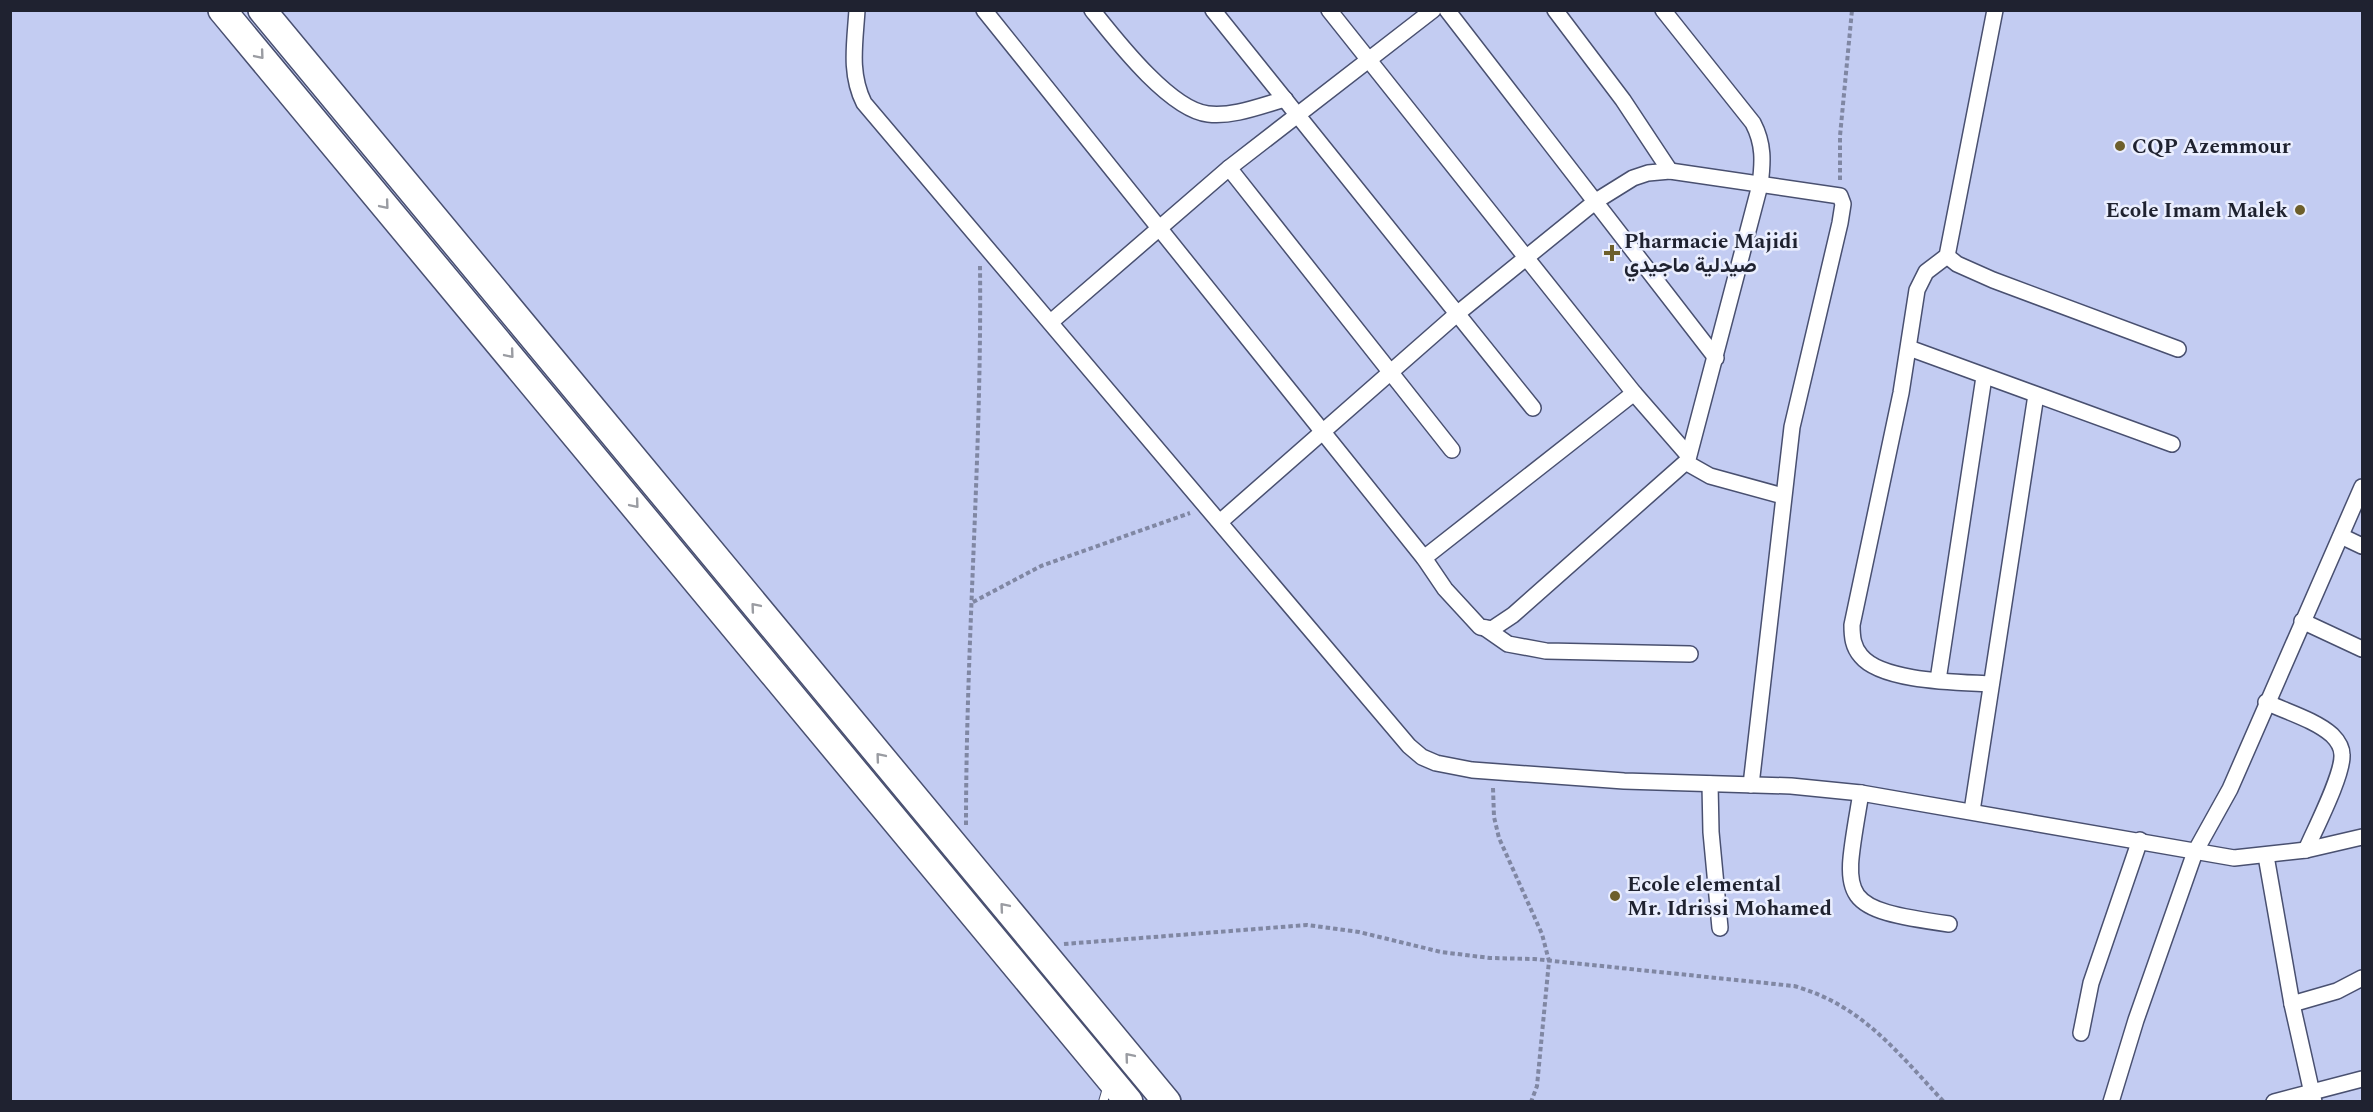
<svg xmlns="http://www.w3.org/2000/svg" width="2373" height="1112" font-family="Spectral,Vazirmatn,serif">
<rect width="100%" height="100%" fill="#c3ccf2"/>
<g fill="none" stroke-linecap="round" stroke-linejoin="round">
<g stroke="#495070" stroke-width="10">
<polyline id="lane" points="1103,1102 1108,1085"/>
</g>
<g stroke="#495070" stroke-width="18">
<g id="street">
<path d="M 857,10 C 855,43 849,73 864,103 L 1409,746 L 1422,757 L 1436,763 L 1472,770 L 1624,781 L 1791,786 L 1861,793 L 2234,858 L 2306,850 L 2362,837"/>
<polyline points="984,10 1343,457 1424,558 1445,589 1480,627 1492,629 1513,615 1687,461"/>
<path d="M 1092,10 C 1116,40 1170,110 1208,114 C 1233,117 1260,106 1285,99"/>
<polyline points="1213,10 1533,408"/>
<polyline points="1329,10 1634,393 1688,455"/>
<polyline points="1447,10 1716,358"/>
<polyline points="1555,10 1623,100 1670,171"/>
<path d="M 1663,10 L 1753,123 C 1764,144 1763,162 1760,185 L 1687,463 L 1710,476 L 1783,496"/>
<polyline points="1229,168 1452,450"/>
<polyline points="1947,256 1957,264 1993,280 2178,349"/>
<polyline points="1052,321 1229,168 1433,10"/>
<polyline points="1909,348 2172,444"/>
<polyline points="1221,521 1458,313 1596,201 1633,178 1648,173 1670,171 1840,196 1843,204 1840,223 1792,427 1751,785"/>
<polyline points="2341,536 2362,546"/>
<polyline points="1424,558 1634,393"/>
<polyline points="2302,621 2362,649"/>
<polyline points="1485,628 1508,644 1546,651 1690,654"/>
<polyline points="1938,680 1984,377"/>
<path d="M 1991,684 C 1959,682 1882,682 1861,656 C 1853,647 1852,637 1852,625 L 1901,393 L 1917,290 L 1926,272 L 1947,256 L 1995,10"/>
<path d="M 2266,702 C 2287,712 2315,720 2332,735 C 2337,740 2342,748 2342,755 C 2343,775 2315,829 2306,850"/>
<polyline points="1710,784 1711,832 1720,928"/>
<path d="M 1861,793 C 1843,900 1835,908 1949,924"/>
<polyline points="1972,811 2036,395"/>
<polyline points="2266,856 2292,1004 2314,1102"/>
<polyline points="2292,1004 2337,991 2362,978"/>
<polyline points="2081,1033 2091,983 2140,840"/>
<polyline points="2111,1102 2136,1020 2195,852 2230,789 2362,487"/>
<polyline points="2274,1102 2362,1079"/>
</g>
</g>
<g stroke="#495070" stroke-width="30">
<g id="highway">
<polyline points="222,10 1129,1102"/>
<polyline points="262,10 1167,1102"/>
</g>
</g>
<g stroke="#8087a3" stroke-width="4" stroke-dasharray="4.5 3" stroke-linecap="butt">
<polyline points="1840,180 1840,136 1852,10"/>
<polyline points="973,602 1041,566 1190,513"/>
<polyline points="1493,788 1494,817 1499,838 1542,934 1549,961 1537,1086 1531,1102"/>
<path d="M 966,825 C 966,639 982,453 980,266"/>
<path d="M 1064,944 L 1307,925 L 1359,932 L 1441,952 L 1490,958 L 1534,959 L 1794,986 C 1862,1005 1897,1052 1944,1102"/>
</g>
<use href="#lane" stroke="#fff" stroke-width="8"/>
<use href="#street" stroke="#fff" stroke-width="15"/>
<use href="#highway" stroke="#fff" stroke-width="27"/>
</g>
<defs><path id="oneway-chevron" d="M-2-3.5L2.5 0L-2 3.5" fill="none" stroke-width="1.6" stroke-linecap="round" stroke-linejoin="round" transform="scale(1.5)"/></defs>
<g stroke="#9a9ca2">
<use href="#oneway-chevron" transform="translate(260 55) rotate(50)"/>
<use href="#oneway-chevron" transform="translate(385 205) rotate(50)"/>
<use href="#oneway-chevron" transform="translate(510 354) rotate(50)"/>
<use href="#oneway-chevron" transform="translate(635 504) rotate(50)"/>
<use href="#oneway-chevron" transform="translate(755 607) rotate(-130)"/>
<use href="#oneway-chevron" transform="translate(880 757) rotate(-130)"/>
<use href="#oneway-chevron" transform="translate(1004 907) rotate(-130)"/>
<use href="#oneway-chevron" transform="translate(1129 1057) rotate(-130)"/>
</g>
<g fill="#6d5f2c" stroke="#eaeefe" stroke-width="2">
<circle cx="2120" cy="146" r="6"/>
<circle cx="2300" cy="210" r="6"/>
<path d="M1609 244h6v6h6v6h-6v6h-6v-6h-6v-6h6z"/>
<circle cx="1615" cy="896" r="6"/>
</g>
<g text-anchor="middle" stroke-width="5" stroke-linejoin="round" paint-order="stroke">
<g font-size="21" font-weight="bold" fill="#1f2230" stroke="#eaeefe" text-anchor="start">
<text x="2132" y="153">CQP Azemmour</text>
<text x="2288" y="217" text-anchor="end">Ecole Imam Malek</text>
<text x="1624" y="248">Pharmacie Majidi<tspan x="1624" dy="24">صيدلية ماجيدي</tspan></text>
<text x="1627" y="891">Ecole elemental<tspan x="1627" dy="24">Mr. Idrissi Mohamed</tspan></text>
</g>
</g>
<rect width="2373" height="1112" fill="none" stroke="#1f2230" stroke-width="24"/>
</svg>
